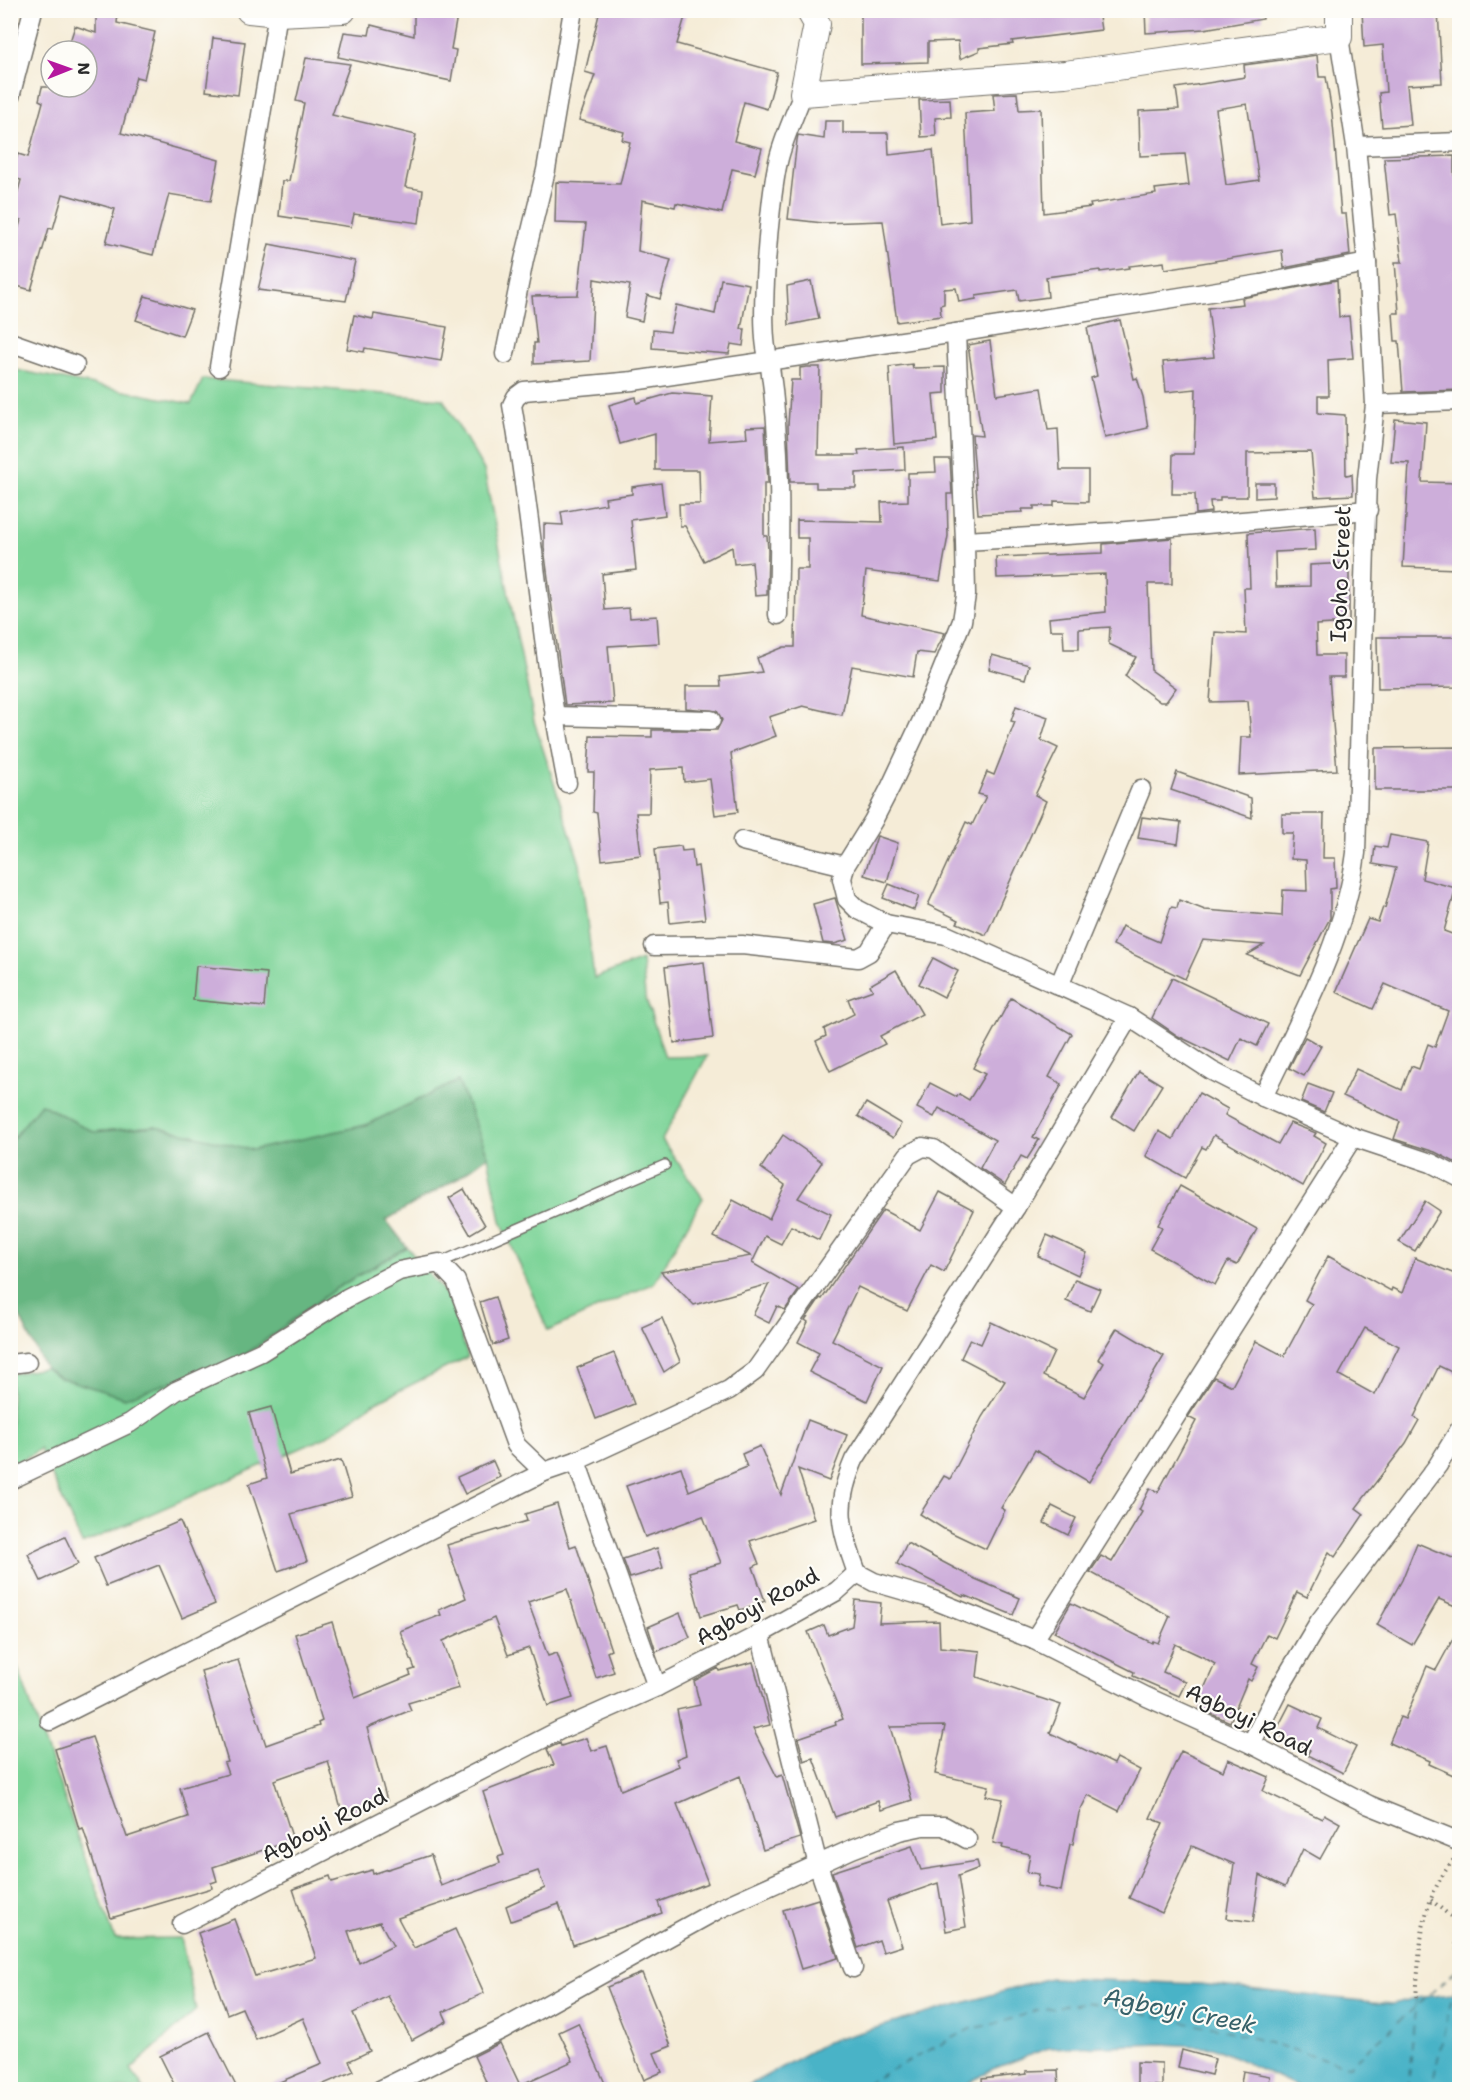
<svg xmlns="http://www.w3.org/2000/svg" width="1470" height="2100" font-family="'Shantell Sans',sans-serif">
<rect width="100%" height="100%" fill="#fdfcf7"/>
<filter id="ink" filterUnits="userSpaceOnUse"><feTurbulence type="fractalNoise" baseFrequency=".0167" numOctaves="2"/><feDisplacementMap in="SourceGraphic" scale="12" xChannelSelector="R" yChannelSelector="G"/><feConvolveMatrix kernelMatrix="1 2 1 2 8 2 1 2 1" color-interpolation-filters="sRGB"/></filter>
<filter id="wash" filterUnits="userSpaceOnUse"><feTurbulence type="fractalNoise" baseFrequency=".008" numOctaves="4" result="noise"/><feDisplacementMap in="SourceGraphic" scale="24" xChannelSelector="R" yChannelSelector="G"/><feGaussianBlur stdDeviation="1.35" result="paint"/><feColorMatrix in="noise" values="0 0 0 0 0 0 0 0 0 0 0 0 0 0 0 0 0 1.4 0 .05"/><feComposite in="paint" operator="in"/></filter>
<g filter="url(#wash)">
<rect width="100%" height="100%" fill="#f5ecd7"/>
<g fill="#7ed499" stroke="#548062" stroke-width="1.5">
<polygon points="11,369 191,404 203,379 443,399 484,470 534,721 580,864 594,978 642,960 645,996 665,1057 707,1056 662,1140 703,1198 654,1283 548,1331 501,1221 488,1156 458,1081 366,1125 253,1150 155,1126 94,1132 41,1104 11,1141"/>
<polygon points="407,1247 449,1298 468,1357 374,1403 324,1438 82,1544 40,1449 11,1467 11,1374 45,1368 59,1377 125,1398 335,1289"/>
<polygon points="11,1649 115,1939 181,1938 196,2010 131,2069 144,2089 19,2089 11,2073"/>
</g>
<polygon fill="#66b681" stroke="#487056" stroke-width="1.5" points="458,1081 488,1156 458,1178 386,1220 407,1247 335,1289 242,1357 125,1398 59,1377 45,1368 11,1299 11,1141 41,1104 94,1132 155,1126 253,1150 366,1125"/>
<polygon fill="#49b3c7" stroke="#3a6f79" stroke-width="1.5" points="1050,1978 1200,1984 1392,2004 1416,1998 1459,1993 1459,2089 1303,2089 1213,2047 1163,2044 1048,2048 990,2070 959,2089 742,2089 827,2042"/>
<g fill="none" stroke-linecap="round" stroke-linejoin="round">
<g stroke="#376169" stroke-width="1.5" stroke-dasharray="8 6" stroke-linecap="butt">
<polyline points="853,2090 972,2028 993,2025 1038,2010 1086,2002 1221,2029 1349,2066 1458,1969"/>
<polyline points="1408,2090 1416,1998"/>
<polyline points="1431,2090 1458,1970"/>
</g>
</g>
<g id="blocks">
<g fill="#cdaeda" fill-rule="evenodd">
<polygon points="414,10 458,10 451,49 456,50 451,81 338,57 344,32 369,35 371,25 414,36"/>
<polygon points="600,10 687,10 677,44 777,72 767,109 744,102 734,141 762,148 755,174 732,169 722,213 676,203 675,207 642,200 638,251 671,260 660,299 647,295 642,321 625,317 630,285 594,279 590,361 534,364 534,343 537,343 532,296 578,295 586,224 555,223 556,182 620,184 630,142 622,140 624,132 579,120 595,75 585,72"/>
<polygon points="861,10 1098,10 1101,30 1012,41 1013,44 979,48 979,51 960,59 958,41 928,42 928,62 861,64"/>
<polygon points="1145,10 1262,10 1263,19 1204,29 1146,33"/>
<polygon points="1362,10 1438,10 1442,83 1407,85 1411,125 1382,127 1379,93 1386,92 1383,45 1364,47"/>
<polygon points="96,11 118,12 117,23 155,32 144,79 136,77 121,133 219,160 211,201 169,194 153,255 106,243 115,209 63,194 53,229 49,228 31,290 10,284 10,256 21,220 11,217 21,180 10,177 18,154 28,157 43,102 39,100 42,87 87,87 87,51 67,51 75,26 96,33"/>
<polygon points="213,38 245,42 238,95 206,91"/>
<path d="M 1317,55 L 1319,77 L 1326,77 L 1332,113 L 1341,214 L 1346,214 L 1350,255 L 1284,268 L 1282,250 L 1165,269 L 1164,262 L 1129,266 L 1130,268 L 1100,272 L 1100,270 L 1046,277 L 1048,297 L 1019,301 L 1017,290 L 976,296 L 976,299 L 959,302 L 956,288 L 944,289 L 944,304 L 940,305 L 941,316 L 897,322 L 883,221 L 823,223 L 788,219 L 797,140 L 798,135 L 824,139 L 825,121 L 843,121 L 843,133 L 888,133 L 889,155 L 933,150 L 940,224 L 970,220 L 965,113 L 995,111 L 993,94 L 1017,93 L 1019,110 L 1041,109 L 1044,213 L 1091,207 L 1090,204 L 1156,194 L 1155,189 L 1189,185 L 1185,154 L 1140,156 L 1139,111 L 1179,109 L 1176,88 L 1245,77 L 1244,65 ZM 1247,104 L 1259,180 L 1226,185 L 1216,109 Z"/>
<polygon points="306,58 350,64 332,115 416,135 405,187 423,190 419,223 354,214 351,227 279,216 282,181 289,181 304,103 296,101"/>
<polygon points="950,99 951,117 935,118 936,136 921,137 919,100"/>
<polygon points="1454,156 1454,175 1460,174 1460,390 1403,392 1399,341 1395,341 1393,313 1399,313 1395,262 1402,262 1396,214 1390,215 1384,158"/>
<polygon points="269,244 355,261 346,301 258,290"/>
<polygon points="721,279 749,284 741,329 745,329 743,346 731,344 729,354 652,348 653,330 670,332 676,305 715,314"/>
<polygon points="1337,280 1339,317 1349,316 1353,358 1328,360 1329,396 1318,396 1318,413 1345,415 1346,475 1352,474 1353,495 1315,497 1311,452 1247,453 1247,497 1220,497 1220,501 1210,501 1211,512 1196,514 1195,494 1172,494 1173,454 1194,454 1196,389 1166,392 1163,362 1214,357 1208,308 1243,304 1242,298"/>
<polygon points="811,281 819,319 789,325 787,286"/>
<polygon points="145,296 192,310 182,336 136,320"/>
<polygon points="374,314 447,327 441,361 365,348 364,352 347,349 354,315 373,319"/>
<polygon points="1120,320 1134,379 1137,378 1143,397 1148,428 1105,438 1091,378 1097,376 1087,328"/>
<polygon points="990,341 997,395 1041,388 1048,430 1058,429 1060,470 1088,470 1088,502 1054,501 1054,506 1034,506 1034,509 1022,509 1023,512 978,514 972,435 982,436 968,345"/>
<polygon points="912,364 913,368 945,367 945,393 933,394 937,440 894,444 889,367"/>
<polygon points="807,367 820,367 818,455 859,455 858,450 904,447 905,470 856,473 856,488 816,488 816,482 790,482 788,425 791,380 800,380 800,368"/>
<polygon points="672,393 712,396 709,441 747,438 746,427 765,426 768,483 764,483 764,536 767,536 768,550 767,595 755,596 752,562 734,564 732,547 704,561 685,526 680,526 679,504 700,504 699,470 655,470 655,434 620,444 609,405 636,397 637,403"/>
<polygon points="1395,419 1426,422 1422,482 1460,483 1457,569 1403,567 1409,463 1391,462"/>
<polygon points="935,459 950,459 952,494 947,494 948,536 940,581 866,571 861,615 945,633 934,654 917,652 913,677 852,666 842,715 803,706 769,717 776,736 731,753 738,812 715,815 710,779 684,782 683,768 650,770 649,813 636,813 641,855 602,860 597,813 593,812 594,772 588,772 590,736 652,737 652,730 717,730 722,720 717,711 686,708 686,686 721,686 720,677 762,672 757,658 784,647 795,647 796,569 808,569 808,538 797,538 797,520 882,522 881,502 908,501 908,473 936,472"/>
<polygon points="661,483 665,515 631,520 636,570 602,574 605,610 629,608 630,618 657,616 659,643 608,646 613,703 565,705 544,548 544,524 563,525 561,512 606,504 605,498 632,494 632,487"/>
<polygon points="1255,483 1274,483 1274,497 1255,498"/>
<polygon points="1315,528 1316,550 1275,552 1276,587 1310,586 1310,565 1349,563 1349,623 1316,625 1317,655 1344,655 1344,677 1329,677 1337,770 1239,775 1241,737 1251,737 1248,701 1210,702 1215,632 1246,634 1244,588 1250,588 1248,533"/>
<polygon points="1172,538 1172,584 1148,584 1151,670 1176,688 1166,702 1160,702 1125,676 1136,657 1109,644 1110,627 1079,629 1079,649 1064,649 1063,630 1050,630 1049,618 1106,612 1105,574 997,578 996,557 1103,553 1103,544"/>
<polygon points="1377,637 1460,637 1460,687 1378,688"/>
<polygon points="992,655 1029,665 1025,679 989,669"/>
<polygon points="1016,706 1048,717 1041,740 1058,748 1035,795 1046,801 986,935 957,923 959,920 928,905 966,822 972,825 986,796 978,794 987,772 994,775 1015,722 1011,721"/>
<polygon points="1460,747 1460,790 1375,790 1375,748"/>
<polygon points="1177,772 1251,798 1252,818 1171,790"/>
<polygon points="1282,814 1324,814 1323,858 1335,858 1336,888 1330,889 1330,918 1300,975 1247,955 1264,945 1203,940 1185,979 1113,945 1122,926 1159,942 1171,907 1177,908 1179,900 1205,910 1282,916 1283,890 1307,891 1306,860 1291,859 1293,833 1282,833"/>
<polygon points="1142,817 1181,822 1178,844 1138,838"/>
<polygon points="1390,835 1428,842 1422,879 1456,888 1444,931 1460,937 1460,1165 1435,1152 1394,1139 1400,1122 1343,1096 1356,1069 1402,1090 1411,1066 1419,1069 1428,1044 1435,1047 1448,1011 1385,984 1373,1009 1336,992 1368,919 1378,922 1383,907 1385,908 1396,868 1373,864 1375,846 1387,848"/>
<polygon points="877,836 898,843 887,882 864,875"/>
<polygon points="681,846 682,851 692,850 694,867 698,866 705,919 670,923 668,902 660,903 655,849"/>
<polygon points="889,884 919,896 914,910 883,898"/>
<polygon points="835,898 848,940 834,944 823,943 813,904"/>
<polygon points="933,958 958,971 944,997 919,984"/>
<polygon points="704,962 713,1038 674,1043 665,967"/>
<polygon points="196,966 267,973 264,1007 193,1000"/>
<polygon points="896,970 922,1014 880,1036 885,1044 830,1071 816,1041 826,1036 824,1029 854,1014 848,999 873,990 870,985"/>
<polygon points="1172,978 1268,1024 1257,1046 1241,1038 1230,1061 1178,1036 1152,1018"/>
<polygon points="1011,998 1072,1034 1049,1077 1062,1084 1033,1137 1039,1140 1027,1159 1021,1156 1005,1185 980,1168 995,1140 939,1108 934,1117 917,1108 930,1083 957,1097 959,1094 969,1100 985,1074 973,1068"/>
<polygon points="1305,1037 1321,1046 1304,1076 1289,1068"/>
<polygon points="1139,1071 1162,1085 1134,1131 1112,1117"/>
<polygon points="1308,1084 1332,1093 1324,1112 1301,1102"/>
<polygon points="1199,1093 1228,1109 1225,1115 1278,1144 1290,1123 1316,1133 1314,1136 1326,1143 1303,1186 1214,1135 1206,1149 1202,1147 1185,1178 1146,1156 1159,1131 1173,1139"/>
<polygon points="866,1103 901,1124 893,1138 858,1116"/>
<polygon points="783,1135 822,1162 798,1198 831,1214 819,1240 791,1226 781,1244 765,1236 752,1263 799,1290 785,1310 777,1306 769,1323 753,1315 769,1284 694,1305 661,1272 751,1256 714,1237 733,1200 769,1219 785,1185 761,1168"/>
<polygon points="1180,1186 1257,1229 1237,1265 1228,1261 1215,1285 1150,1249 1162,1227 1158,1225"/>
<polygon points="464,1189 485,1225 470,1234 449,1198"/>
<polygon points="940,1192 974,1210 944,1272 931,1265 907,1311 858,1287 832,1340 883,1366 867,1401 809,1372 819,1353 798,1342 808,1322 805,1320 820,1298 822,1299 883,1210 920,1230"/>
<polygon points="1425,1201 1440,1211 1415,1251 1399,1242"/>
<polygon points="1047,1235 1087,1253 1078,1275 1038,1256"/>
<path d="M 1328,1256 L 1391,1291 L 1392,1288 L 1402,1293 L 1415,1258 L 1460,1276 L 1460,1376 L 1439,1366 L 1414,1417 L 1419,1420 L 1406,1443 L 1356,1508 L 1364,1514 L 1335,1557 L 1329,1552 L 1307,1597 L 1297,1592 L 1275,1638 L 1267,1634 L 1252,1664 L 1258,1667 L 1251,1681 L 1248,1679 L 1230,1722 L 1200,1709 L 1203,1702 L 1199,1700 L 1215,1664 L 1205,1658 L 1175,1644 L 1163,1672 L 1186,1682 L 1179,1696 L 1133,1676 L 1134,1672 L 1054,1632 L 1071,1603 L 1152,1643 L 1153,1641 L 1158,1643 L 1170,1616 L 1090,1572 L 1101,1556 L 1112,1562 L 1142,1512 L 1139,1510 L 1150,1488 L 1158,1492 L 1196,1421 L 1188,1417 L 1214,1377 L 1232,1386 L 1256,1341 L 1284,1356 L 1312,1304 L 1305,1300 ZM 1365,1328 L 1399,1346 L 1375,1395 L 1339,1375 Z"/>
<polygon points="1075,1279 1100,1289 1090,1311 1066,1301"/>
<polygon points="495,1297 508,1340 493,1345 480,1302"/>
<polygon points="662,1318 680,1361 664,1372 642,1327"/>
<polygon points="991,1322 1054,1352 1043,1376 1084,1397 1104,1363 1098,1359 1117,1328 1164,1356 1089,1482 1035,1450 1001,1508 1005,1510 986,1549 944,1529 920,1514 944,1476 950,1479 982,1417 1005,1381 961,1358 970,1339 981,1344"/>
<polygon points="614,1353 634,1404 596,1419 577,1368"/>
<polygon points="271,1407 290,1474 341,1460 352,1497 291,1514 307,1561 278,1571 249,1484 267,1478 249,1413"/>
<polygon points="808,1420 847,1435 829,1481 798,1469 814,1519 750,1541 759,1564 753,1567 765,1601 740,1610 738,1605 701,1616 689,1572 721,1563 703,1516 645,1537 626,1486 681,1467 689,1491 747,1467 742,1454 760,1446 781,1495"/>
<polygon points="493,1461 500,1477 465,1494 457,1477"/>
<polygon points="557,1504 570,1547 576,1545 611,1650 607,1652 614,1672 596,1678 567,1589 528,1602 548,1656 557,1653 573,1698 548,1706 529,1648 508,1655 494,1618 443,1641 459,1688 408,1703 411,1710 367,1728 387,1801 342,1813 328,1761 274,1780 293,1840 213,1867 217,1881 211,1883 212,1888 111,1918 83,1828 79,1829 55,1749 92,1737 127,1837 188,1817 180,1788 228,1774 224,1763 228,1762 201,1671 238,1660 266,1745 319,1726 318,1723 322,1721 295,1634 332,1622 355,1698 411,1675 409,1671 415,1669 400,1631 441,1615 439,1610 466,1598 447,1545 527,1521 525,1514"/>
<polygon points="1052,1506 1076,1518 1068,1535 1044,1523"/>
<polygon points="180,1521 215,1604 182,1618 159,1565 106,1586 94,1558"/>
<polygon points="65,1537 78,1564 41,1581 28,1554"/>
<polygon points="907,1543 973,1578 1020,1598 1013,1615 964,1595 963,1597 897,1564"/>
<polygon points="1417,1543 1460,1561 1460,1608 1439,1599 1412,1645 1377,1625 1402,1580"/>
<polygon points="657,1548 663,1568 630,1578 623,1559"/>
<polygon points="855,1600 881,1603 879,1623 939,1621 940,1647 980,1651 977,1677 1061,1705 1050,1733 1114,1764 1117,1758 1140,1770 1119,1811 1088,1795 1079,1813 1073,1844 1070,1844 1061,1891 1037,1886 1039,1874 1027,1872 1030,1854 1002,1848 1003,1845 993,1843 1003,1799 986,1796 989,1786 935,1774 945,1726 890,1727 912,1800 881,1810 878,1801 835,1817 813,1758 804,1761 798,1738 836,1725 835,1722 843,1719 808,1632 824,1625 828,1635 852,1626"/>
<polygon points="680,1613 690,1637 656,1652 648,1627"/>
<polygon points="1460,1626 1460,1778 1429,1764 1430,1761 1389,1743 1400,1717 1405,1719 1427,1666 1436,1670"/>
<path d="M 753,1662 L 770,1725 L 753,1729 L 777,1777 L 782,1775 L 800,1838 L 763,1850 L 740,1776 L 677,1804 L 708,1883 L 658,1902 L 662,1913 L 573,1945 L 559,1904 L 511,1921 L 506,1906 L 545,1888 L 538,1871 L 398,1918 L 414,1948 L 455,1929 L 484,1993 L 443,2012 L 447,2021 L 412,2040 L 388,1996 L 353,2013 L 370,2051 L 349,2061 L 354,2071 L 310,2090 L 261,2090 L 322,2064 L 303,2018 L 256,2040 L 242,2008 L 227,2014 L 198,1933 L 234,1919 L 255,1976 L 316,1958 L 293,1889 L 330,1876 L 332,1882 L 372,1870 L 373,1874 L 431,1855 L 441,1886 L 500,1863 L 498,1857 L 504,1855 L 483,1792 L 554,1765 L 547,1749 L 560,1743 L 561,1746 L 586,1738 L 591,1751 L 607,1746 L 621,1790 L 679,1766 L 676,1759 L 686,1755 L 677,1710 L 700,1705 L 694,1681 L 718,1668 L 719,1671 ZM 380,1922 L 393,1946 L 359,1963 L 348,1931 Z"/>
<polygon points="1290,1704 1322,1719 1318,1728 1356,1747 1343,1773 1307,1755 1310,1750 1275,1733"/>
<polygon points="1181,1751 1223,1771 1228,1759 1269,1777 1263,1791 1322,1819 1324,1814 1340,1823 1320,1859 1303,1849 1285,1887 1260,1875 1253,1922 1226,1918 1234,1864 1192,1846 1162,1913 1129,1898 1163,1823 1150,1818"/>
<polygon points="912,1846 921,1870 977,1861 979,1868 958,1876 966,1927 946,1931 938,1883 887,1901 902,1946 883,1952 879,1940 858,1948 832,1872"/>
<polygon points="818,1899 838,1958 801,1969 783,1910"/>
<polygon points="642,1973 671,2046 654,2053 662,2072 644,2080 607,1987"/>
<polygon points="578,2023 608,2090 490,2090 474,2056 500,2043 520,2085 573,2061 559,2032"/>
<polygon points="209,2032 238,2090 177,2090 160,2056"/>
<polygon points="1182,2050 1215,2059 1211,2075 1178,2067"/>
<polygon points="1137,2062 1162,2063 1162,2086 1137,2085"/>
<polygon points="1058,2070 1059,2090 983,2090 982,2079 1027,2074 1026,2071"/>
<polygon points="1243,2071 1270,2076 1268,2090 1240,2090"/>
</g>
</g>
</g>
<g filter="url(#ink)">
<use href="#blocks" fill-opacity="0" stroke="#726f67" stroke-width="1.5"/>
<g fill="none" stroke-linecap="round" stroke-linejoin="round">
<g stroke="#726f67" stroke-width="12">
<polyline id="lane" points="439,1263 665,1165"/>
</g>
<g stroke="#726f67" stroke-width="21">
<g id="street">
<polyline points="10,97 33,10"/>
<polyline points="1356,146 1460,142"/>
<polyline points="956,333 965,541 966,595 962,621 922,720 891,786 873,821 845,866 842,879 847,899 857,909 886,924 946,935 1129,1017 1212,1071 1263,1097 1353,1137 1431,1163 1460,1178"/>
<polyline points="10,342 75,365"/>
<polyline points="505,354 524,260 546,170 573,10"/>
<polyline points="219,367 278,13"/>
<polyline points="1375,404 1460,401"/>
<polyline points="965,541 1115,532 1368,510"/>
<path d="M 778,615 C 780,527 782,447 769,359 C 757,333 770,195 778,162 C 783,139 795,115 803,93"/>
<polyline points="554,716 711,720"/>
<path d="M 567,783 C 542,658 534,531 512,405 L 516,397 L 524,391 L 633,381 L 956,333 L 1261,284 L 1367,263"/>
<polyline points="742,841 845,866"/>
<polyline points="654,946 742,945 858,958 869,952 886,924"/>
<polyline points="1059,986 1141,789"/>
<path d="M 1263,1097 C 1300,1019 1345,940 1356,853 L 1367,479 L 1375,404 L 1367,263 L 1356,146 L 1339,37"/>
<polyline points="10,1364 27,1362"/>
<polyline points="576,1461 657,1687"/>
<polyline points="10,1480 130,1423 176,1391 261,1352 347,1298 399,1271 439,1263 456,1281 516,1445 544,1472"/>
<path d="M 857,1573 C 840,1525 834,1507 854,1460 L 1016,1207 L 1129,1017"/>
<polyline points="760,1634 818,1865 853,1968"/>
<polyline points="1034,1640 1353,1137"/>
<polyline points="50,1721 544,1472 576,1461 729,1390 755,1371 908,1155 923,1147 934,1149 1016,1207"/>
<polyline points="1251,1744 1279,1689 1319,1622 1438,1465 1460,1429"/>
<polyline points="182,1924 560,1730 657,1687 760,1634 837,1591 857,1573 874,1582 926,1597 1034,1640 1147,1697 1251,1744 1369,1805 1460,1842"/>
<polyline points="380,2090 503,2029 719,1909 852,1849 899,1831 923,1826 944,1826 967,1839"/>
</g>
</g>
<g stroke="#726f67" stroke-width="28">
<g id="secondary">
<polyline points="249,10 278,13 343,10"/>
<polyline points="809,10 817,24 803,93 1065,74 1339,37 1339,10"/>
</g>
</g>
<g stroke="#726f67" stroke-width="4" stroke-dasharray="1.5 4.5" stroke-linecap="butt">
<polyline points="1431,1900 1455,1920 1458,1969"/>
<path d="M 1416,1998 C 1420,1945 1420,1900 1455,1858"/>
</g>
<use href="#lane" stroke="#fff" stroke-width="9"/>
<use href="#street" stroke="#fff" stroke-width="18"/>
<use href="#secondary" stroke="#fff" stroke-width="26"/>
</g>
</g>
<g text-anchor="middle" stroke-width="4.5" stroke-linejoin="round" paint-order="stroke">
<g font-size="22" fill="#2b2b2b" stroke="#fdfcf7">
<text transform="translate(1340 574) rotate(-88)" y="8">Igoho Street</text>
<text transform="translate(757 1606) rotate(-29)" y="8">Agboyi Road</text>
<text transform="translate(1249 1719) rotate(26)" y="8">Agboyi Road</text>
<text transform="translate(324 1825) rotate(-27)" y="8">Agboyi Road</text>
</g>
<g font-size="24" font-style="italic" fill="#376169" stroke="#fdfcf7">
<text transform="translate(1180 2011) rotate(11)" y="8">Agboyi Creek</text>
</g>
</g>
<rect width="1470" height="2100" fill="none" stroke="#fdfcf7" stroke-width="36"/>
<g transform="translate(69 69) rotate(89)"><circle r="28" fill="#fdfcf7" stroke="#a9a8a5" stroke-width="1.5"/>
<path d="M0-4.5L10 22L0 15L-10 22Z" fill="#b5179e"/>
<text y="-9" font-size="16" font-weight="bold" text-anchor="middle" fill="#2b2b2b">N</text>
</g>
</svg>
